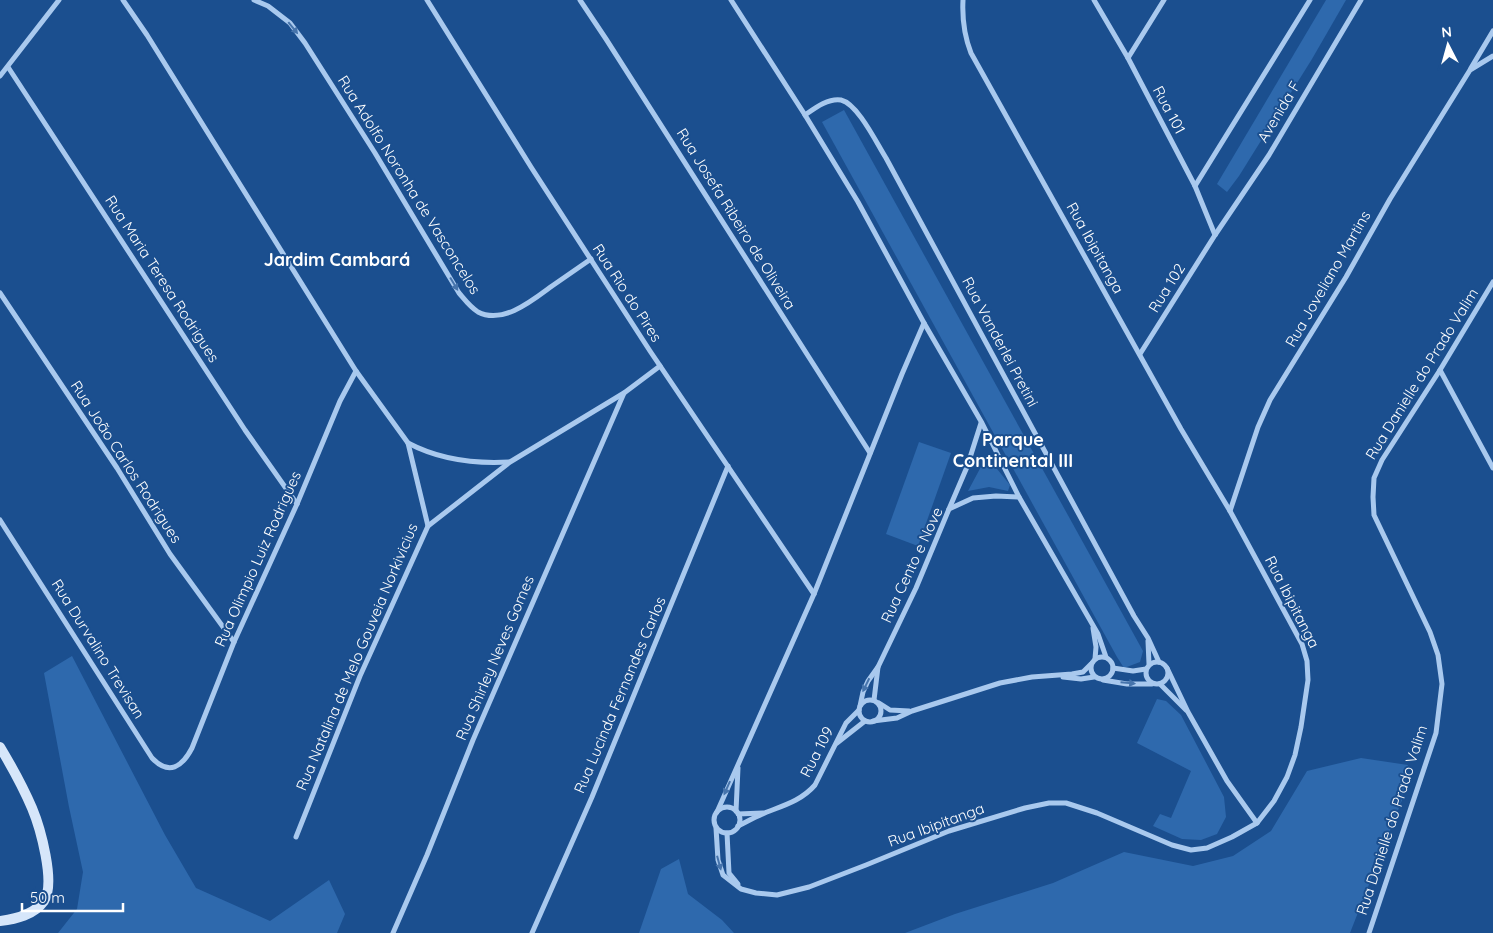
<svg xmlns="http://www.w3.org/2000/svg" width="1493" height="933" font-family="Quicksand,sans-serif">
<rect width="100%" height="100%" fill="#1b4f8f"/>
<g fill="#2e69ad">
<polygon points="1326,0 1346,0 1312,59 1239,176 1227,192 1217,184"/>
<polygon points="844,110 1143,651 1140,662 1124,668 1117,657 822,122"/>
<polygon points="919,442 951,453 918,546 886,534"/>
<polygon points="989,459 1010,485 1008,491 989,487 968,491 983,463"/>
<polygon points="72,656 165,835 196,888 270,921 329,880 345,914 337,933 58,933 77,909 83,872 69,807 44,673"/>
<polygon points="1157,699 1166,701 1181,715 1224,797 1226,817 1217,834 1201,840 1182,839 1153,826 1160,814 1171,818 1191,771 1137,743"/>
<polygon points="1361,758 1408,765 1402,800 1350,933 905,933 955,914 1053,883 1124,852 1193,866 1233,856 1271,831 1307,771"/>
<polygon points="679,859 688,894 722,920 734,933 639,933 661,869"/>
</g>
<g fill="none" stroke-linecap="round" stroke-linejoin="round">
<g stroke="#a9c9ee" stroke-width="5">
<polyline points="123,0 147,35 356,371 408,443 428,526 360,676 296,837"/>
<path d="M 254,0 L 268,6 L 290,23 L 305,43 L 375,153 L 459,293 C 465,300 470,307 478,312 C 503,325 533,300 552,286 C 565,277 578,268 591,259"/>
<polyline points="427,0 531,167 650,351 814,594"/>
<polyline points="580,0 606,39 870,453"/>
<polyline points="731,0 805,115 858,202 924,323 982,423 1019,497 1098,634 1106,657"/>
<polyline points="1094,0 1128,58 1195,186 1215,235"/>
<polyline points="1128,58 1164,0"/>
<polyline points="8,67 245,430 297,504"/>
<polyline points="1471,68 1493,31"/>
<polyline points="0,76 59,0"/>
<path d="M 805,115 C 815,108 828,98 841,100 C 858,104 877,144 886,158 L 1134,616 L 1148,638 L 1159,662"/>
<polyline points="1195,186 1310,0"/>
<polyline points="0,293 117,468 170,554 234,642"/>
<polyline points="1140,354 1215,235 1269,155 1361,0"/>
<polyline points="1440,370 1493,468"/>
<path d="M 408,443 C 440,460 473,464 509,462"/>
<polyline points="949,509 967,467 981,423"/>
<polyline points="1230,511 1258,427 1270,400 1346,277 1390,199 1470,70 1493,56"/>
<path d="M 0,520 L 152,758 C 169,776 182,767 192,748 L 234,642 L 297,504 L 340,401 L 356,371"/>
<polyline points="428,526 510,462 624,393 660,366"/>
<polyline points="1093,628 1096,647 1095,659"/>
<polyline points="1148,641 1149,664"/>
<circle cx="1102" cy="668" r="11"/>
<circle cx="1157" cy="673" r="11"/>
<polyline points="1113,668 1133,671 1146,669"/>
<polyline points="1167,668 1188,712 1227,781 1257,823"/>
<polyline points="1063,677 1081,679 1094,677"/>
<polyline points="1103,680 1127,684 1152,684"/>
<polyline points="1160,684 1186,710"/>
<circle cx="870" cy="711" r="11"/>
<polyline points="874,700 878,667"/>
<polyline points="879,703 890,710 909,711"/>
<polyline points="860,706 863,692 868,681 878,667 916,588 949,509 973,498 996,496 1019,497"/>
<polyline points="873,721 897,718 912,711 1000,683 1032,677 1072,674 1083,672 1091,664"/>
<polyline points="837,743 865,721"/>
<circle cx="727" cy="820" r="13"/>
<polyline points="736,811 738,768"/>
<polyline points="717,812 814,594 902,374 924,323"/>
<polyline points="738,814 763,813"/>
<path d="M 738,826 C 748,821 757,816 767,812 C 785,805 802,800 815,785 L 846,723 L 859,710"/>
<path d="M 716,828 L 718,860 L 723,875 L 741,889 L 756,893 L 777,895 L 809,887 L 866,865 L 949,831 L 1025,808 L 1049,803 L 1066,803 L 1097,813 L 1172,845 L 1191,850 L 1207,848 L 1232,837 L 1257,823 L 1274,801 L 1287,777 L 1295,755 L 1301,727 L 1308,680 L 1307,661 L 1302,644 L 1230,511 L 1181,429 L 971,53 C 964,35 962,19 963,0"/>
<polyline points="727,833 729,873 738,884"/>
<polyline points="393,933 427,855 473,740 624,393"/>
<polyline points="532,933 592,797 728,466"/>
<polyline points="1369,933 1436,733 1442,684 1438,655 1430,632 1374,515 1373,497 1374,478 1382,460 1440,370 1493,282"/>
</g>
<path stroke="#d6e6fa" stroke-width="10" d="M 0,747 C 12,767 23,787 32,808 C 40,827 56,883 44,901 C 34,915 16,919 0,921"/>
</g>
<defs><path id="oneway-solid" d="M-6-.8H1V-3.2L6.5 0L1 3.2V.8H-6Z" transform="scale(1.25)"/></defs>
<g fill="#4674ac">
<use href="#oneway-solid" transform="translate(293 28) rotate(51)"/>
<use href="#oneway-solid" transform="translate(454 284) rotate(59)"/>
<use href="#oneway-solid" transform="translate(1128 683) rotate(5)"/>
<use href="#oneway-solid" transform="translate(866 685) rotate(116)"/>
<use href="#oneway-solid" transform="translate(727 788) rotate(114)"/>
<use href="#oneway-solid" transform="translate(719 863) rotate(75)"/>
</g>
<g text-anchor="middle" stroke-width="4" stroke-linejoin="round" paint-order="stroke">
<g font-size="15" fill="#fff" stroke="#1b4f8f">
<text transform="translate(1169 110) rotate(62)" y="5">Rua 101</text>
<text transform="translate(1279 112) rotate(-59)" y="5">Avenida F</text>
<text transform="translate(409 185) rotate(58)" y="5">Rua Adolfo Noronha de Vasconcelos</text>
<text transform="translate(736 219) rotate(58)" y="5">Rua Josefa Ribeiro de Oliveira</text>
<text transform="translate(1095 248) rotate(61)" y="5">Rua Ibipitanga</text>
<text transform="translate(162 279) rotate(57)" y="5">Rua Maria Teresa Rodrigues</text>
<text transform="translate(1328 279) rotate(-60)" y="5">Rua Joveliano Martins</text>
<text transform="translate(1167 288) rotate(-58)" y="5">Rua 102</text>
<text transform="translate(627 293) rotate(57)" y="5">Rua Rio do Pires</text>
<text transform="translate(1000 342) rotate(62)" y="5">Rua Vanderlei Pretini</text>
<text transform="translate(1422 374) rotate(-58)" y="5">Rua Danielle do Prado Valim</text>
<text transform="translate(126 462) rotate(57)" y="5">Rua João Carlos Rodrigues</text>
<text transform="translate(258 559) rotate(-66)" y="5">Rua Olimpio Luiz Rodrigues</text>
<text transform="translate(912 565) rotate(-65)" y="5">Rua Cento e Nove</text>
<text transform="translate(1292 602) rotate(63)" y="5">Rua Ibipitanga</text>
<text transform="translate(98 649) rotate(58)" y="5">Rua Durvalino Trevisan</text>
<text transform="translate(357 657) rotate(-67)" y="5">Rua Natalina de Melo Gouveia Norkivicius</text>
<text transform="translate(495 658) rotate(-67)" y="5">Rua Shirley Neves Gomes</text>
<text transform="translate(620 695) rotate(-67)" y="5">Rua Lucinda Fernandes Carlos</text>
<text transform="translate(817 752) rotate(-63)" y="5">Rua 109</text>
<text transform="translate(1392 820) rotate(-72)" y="5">Rua Danielle do Prado Valim</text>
<text transform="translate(936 825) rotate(-20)" y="5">Rua Ibipitanga</text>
</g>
<g font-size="18" font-weight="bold" fill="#fff" stroke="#1b4f8f">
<text x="337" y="266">Jardim Cambará</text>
<text x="1013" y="446">Parque<tspan x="1013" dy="21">Continental III</tspan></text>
</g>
</g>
<g transform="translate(1448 45) rotate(354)" stroke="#1b4f8f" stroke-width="4" paint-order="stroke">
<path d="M0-4L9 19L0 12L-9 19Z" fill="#ffffff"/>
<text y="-8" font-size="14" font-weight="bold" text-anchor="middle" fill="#ffffff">N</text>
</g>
<path d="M22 903v8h101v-8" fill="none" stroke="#ffffff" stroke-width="2.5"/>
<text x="30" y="903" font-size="15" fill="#ffffff" stroke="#1b4f8f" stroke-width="4" paint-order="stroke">50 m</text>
</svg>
